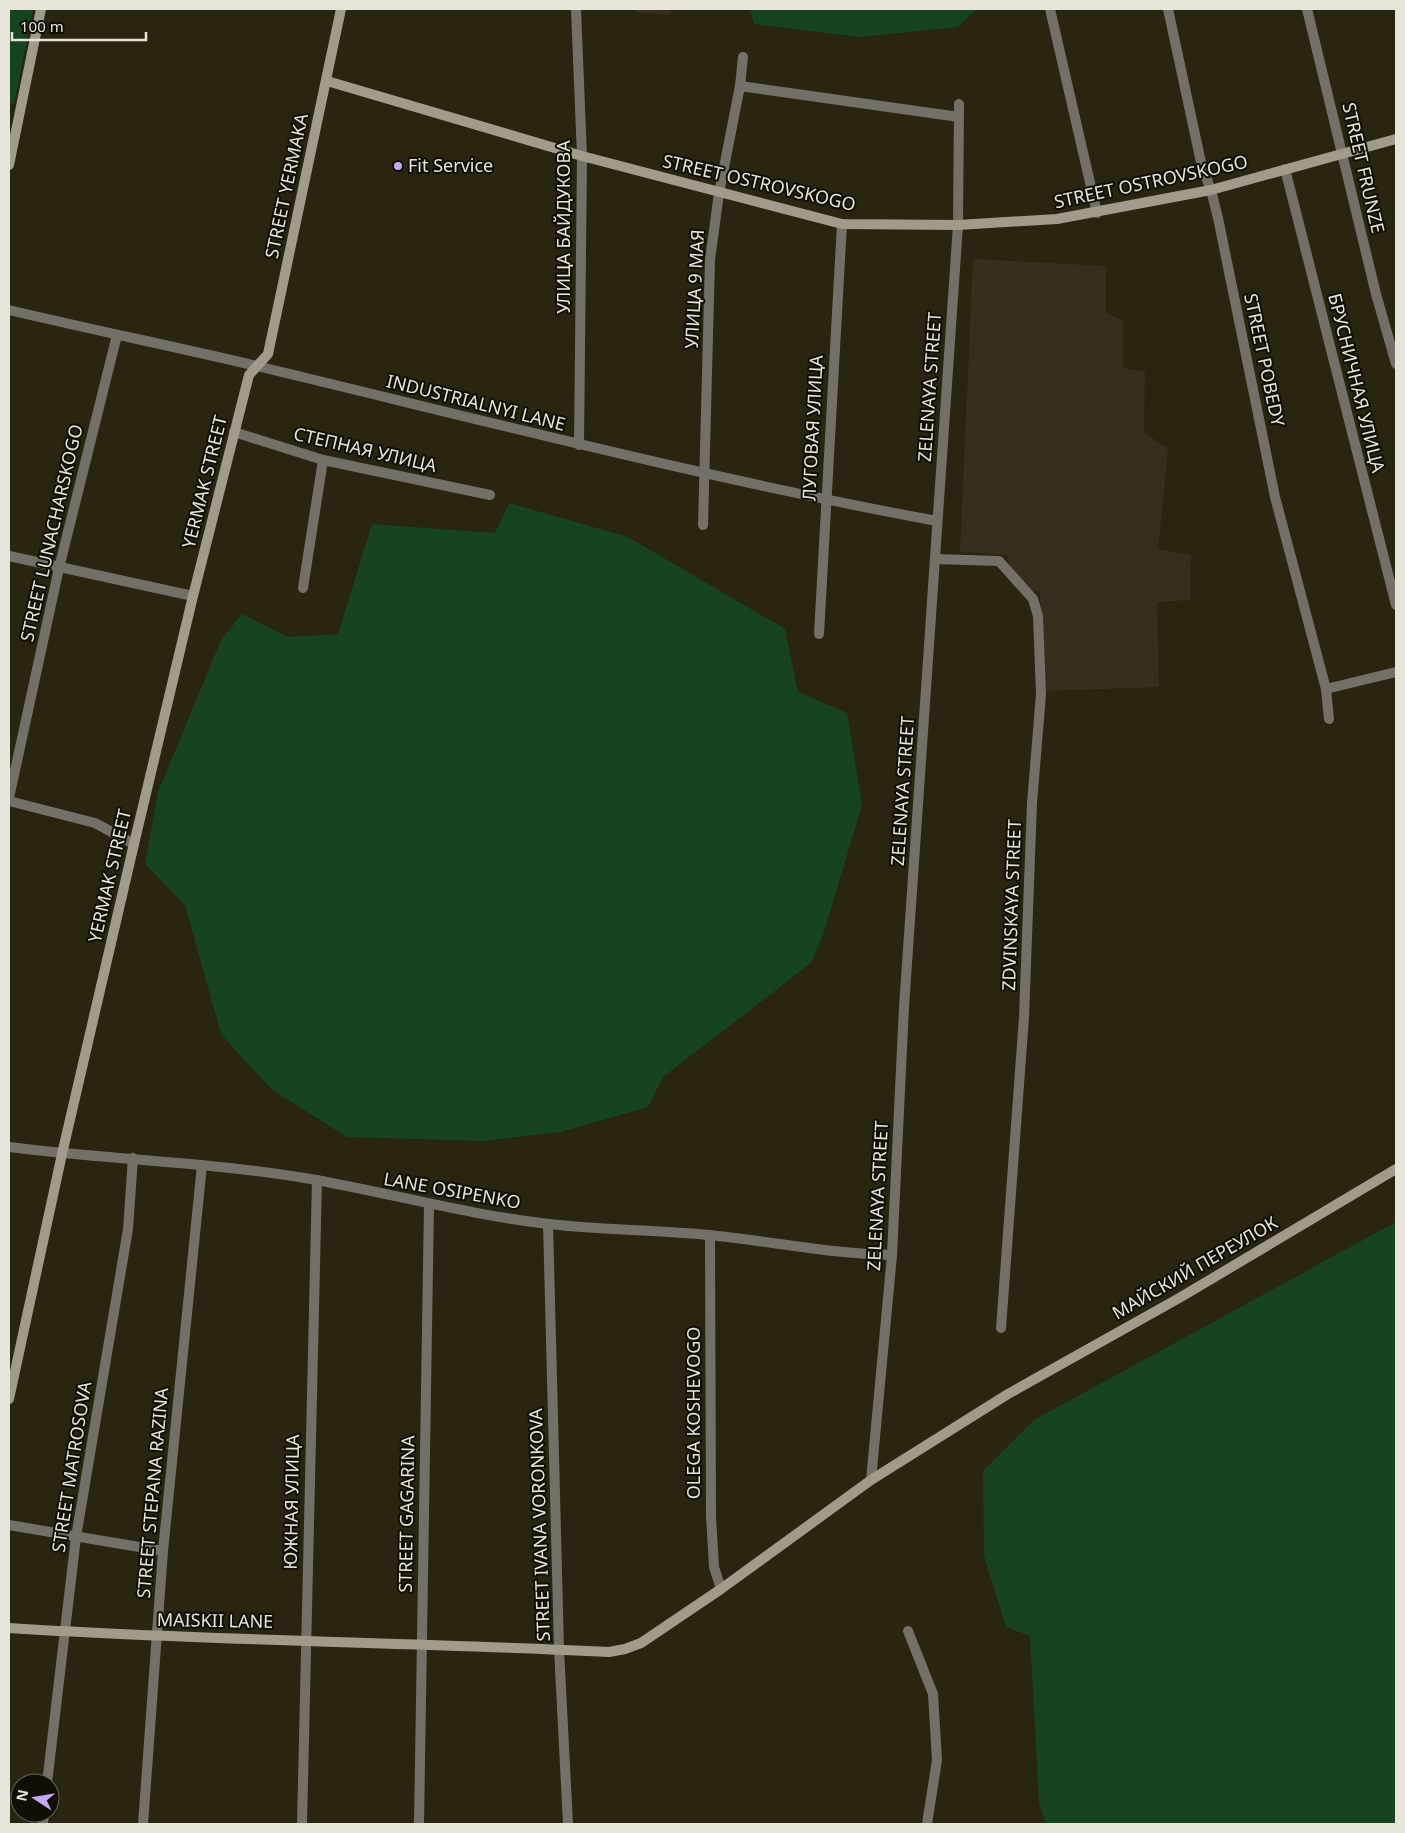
<svg xmlns="http://www.w3.org/2000/svg" width="1405" height="1833" font-family="'Noto Sans',sans-serif">
<rect width="100%" height="100%" fill="#292511"/>
<g fill="#362f1e">
<polygon points="637,9 672,9 670,15 637,12"/>
<polygon points="973,259 1106,266 1106,312 1123,321 1123,368 1145,372 1144,432 1168,449 1158,549 1191,555 1190,600 1157,602 1159,687 1045,691 1040,592 1013,587 1007,555 960,552"/>
</g>
<g fill="#164421">
<polygon points="9,9 33,9 14,104 9,102"/>
<polygon points="750,9 977,9 958,27 859,37 754,24"/>
<polygon points="509,503 628,537 785,629 798,692 847,713 862,805 823,935 811,963 663,1077 648,1107 561,1132 483,1141 347,1137 271,1089 221,1034 185,905 145,864 158,792 221,640 242,614 288,637 338,634 372,524 495,533"/>
<polygon points="1396,1222 1396,1824 1046,1824 1039,1803 1030,1636 1006,1627 984,1556 983,1471 1034,1420"/>
</g>
<g fill="none" stroke-linecap="round" stroke-linejoin="round">
<g stroke="#747067" stroke-width="10">
<polyline points="576,9 582,156 579,445"/>
<polyline points="1050,9 1097,213"/>
<polyline points="1168,9 1202,167 1211,190 1218,218 1275,497 1326,689 1329,719"/>
<polyline points="1307,9 1376,294 1396,364"/>
<polyline points="740,86 959,117"/>
<polyline points="1285,169 1396,605"/>
<path d="M 9,310 C 93,330 177,347 261,367 C 486,421 709,479 937,521"/>
<polyline points="234,432 323,460 490,495"/>
<polyline points="703,525 710,260 719,193 740,86 743,57"/>
<polyline points="9,556 193,596"/>
<polyline points="935,559 999,561 1033,599 1038,616 1041,694 1032,803 1024,1017 1001,1328"/>
<polyline points="303,588 323,460"/>
<polyline points="819,634 842,224"/>
<polyline points="1326,689 1396,672"/>
<polyline points="9,798 59,568 117,335"/>
<polyline points="9,801 95,823 134,844"/>
<path d="M 9,1147 C 111,1160 214,1162 316,1180 C 393,1194 470,1215 549,1224 C 602,1230 656,1230 709,1235 C 770,1241 830,1254 892,1255"/>
<polyline points="548,1224 559,1649 568,1824"/>
<polyline points="710,1235 711,1516 714,1567 721,1589"/>
<polyline points="871,1480 892,1255 904,1007 958,225 959,104"/>
<polyline points="9,1525 163,1551"/>
<polyline points="908,1631 933,1694 937,1760 927,1824"/>
<polyline points="47,1783 76,1537 128,1229 133,1158"/>
<polyline points="43,1824 44,1813"/>
<polyline points="143,1824 163,1551 202,1165"/>
<polyline points="302,1824 317,1180"/>
<polyline points="419,1824 429,1205"/>
</g>
<g stroke="#a19b8c" stroke-width="10">
<polyline points="327,81 582,156 842,224 958,225 1057,219 1211,190 1396,139"/>
<polyline points="9,165 41,9"/>
<polyline points="9,1399 62,1154 134,844 193,596 249,375 268,354 341,9"/>
<path d="M 9,1628 C 208,1641 409,1642 609,1652 L 625,1649 L 641,1643 L 721,1589 L 871,1480 L 1008,1394 L 1181,1297 L 1396,1169"/>
</g>
</g>
<circle fill="#c5a7f1" stroke="#100e06" stroke-width="2" cx="398" cy="166" r="5"/>
<g text-anchor="middle" stroke-width="4" stroke-linejoin="round" paint-order="stroke">
<g font-size="18" fill="#e7e5d9" stroke="#100e06" text-anchor="start">
<text x="408" y="172">Fit Service</text>
</g>
<g font-size="18" fill="#e7e5d9" stroke="#100e06">
<text transform="translate(1363 168) rotate(77)" y="6">STREET FRUNZE</text>
<text transform="translate(1151 182) rotate(-12)" y="6">STREET OSTROVSKOGO</text>
<text transform="translate(759 183) rotate(13)" y="6">STREET OSTROVSKOGO</text>
<text transform="translate(287 186) rotate(-78)" y="6">STREET YERMAKA</text>
<text transform="translate(564 227) rotate(-90)" y="6">УЛИЦА БАЙДУКОВА</text>
<text transform="translate(695 289) rotate(-87)" y="6">УЛИЦА 9 МАЯ</text>
<text transform="translate(1264 360) rotate(78)" y="6">STREET POBEDY</text>
<text transform="translate(1356 383) rotate(76)" y="6">БРУСНИЧНАЯ УЛИЦА</text>
<text transform="translate(930 387) rotate(-86)" y="6">ZELENAYA STREET</text>
<text transform="translate(476 403) rotate(14)" y="6">INDUSTRIALNYI LANE</text>
<text transform="translate(813 428) rotate(-87)" y="6">ЛУГОВАЯ УЛИЦА</text>
<text transform="translate(365 450) rotate(13)" y="6">СТЕПНАЯ УЛИЦА</text>
<text transform="translate(205 482) rotate(-76)" y="6">YERMAK STREET</text>
<text transform="translate(52 533) rotate(-77)" y="6">STREET LUNACHARSKOGO</text>
<text transform="translate(903 791) rotate(-86)" y="6">ZELENAYA STREET</text>
<text transform="translate(110 876) rotate(-77)" y="6">YERMAK STREET</text>
<text transform="translate(1012 905) rotate(-88)" y="6">ZDVINSKAYA STREET</text>
<text transform="translate(452 1191) rotate(10)" y="6">LANE OSIPENKO</text>
<text transform="translate(878 1196) rotate(-87)" y="6">ZELENAYA STREET</text>
<text transform="translate(1195 1268) rotate(-30)" y="6">МАЙСКИЙ ПЕРЕУЛОК</text>
<text transform="translate(694 1413) rotate(-90)" y="6">OLEGA KOSHEVOGO</text>
<text transform="translate(72 1467) rotate(-81)" y="6">STREET MATROSOVA</text>
<text transform="translate(153 1493) rotate(-85)" y="6">STREET STEPANA RAZINA</text>
<text transform="translate(292 1502) rotate(-89)" y="6">ЮЖНАЯ УЛИЦА</text>
<text transform="translate(407 1514) rotate(-89)" y="6">STREET GAGARINA</text>
<text transform="translate(540 1525) rotate(-92)" y="6">STREET IVANA VORONKOVA</text>
<text transform="translate(215 1621) rotate(1)" y="6">MAISKII LANE</text>
</g>
</g>
<rect width="1405" height="1833" fill="none" stroke="#e7e5d9" stroke-width="20"/>
<g transform="translate(35 1798) rotate(282)"><circle r="24" fill="#100e06" stroke="#66645a"/>
<path d="M0-4L9 19L0 12L-9 19Z" fill="#c5a7f1"/>
<text y="-8" font-size="14" font-weight="bold" text-anchor="middle" fill="#e7e5d9">N</text>
</g>
<path d="M12 32v8h134v-8" fill="none" stroke="#e7e5d9" stroke-width="2.5"/>
<text x="20" y="32" font-size="15" fill="#e7e5d9" stroke="#100e06" stroke-width="4" paint-order="stroke">100 m</text>
</svg>
